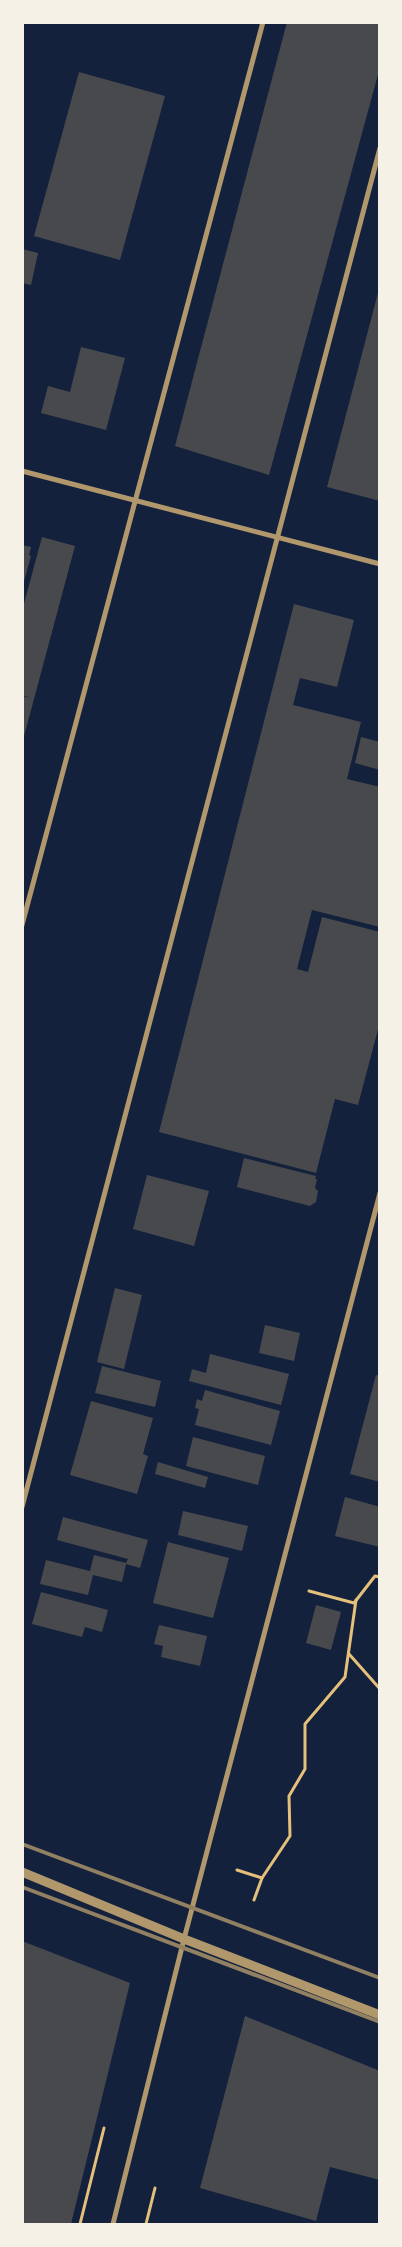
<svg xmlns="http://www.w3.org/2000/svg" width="402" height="2247" font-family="'Asap Condensed',sans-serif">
<rect width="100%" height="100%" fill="#14213d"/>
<g fill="#48494c">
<polygon points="287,22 380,22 380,67 269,475 175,446"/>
<polygon points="79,72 165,96 120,260 34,236"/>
<polygon points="22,249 38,253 31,285 22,283"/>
<polygon points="379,289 380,289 380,501 327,487"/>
<polygon points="81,347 125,358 106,430 41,413 48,386 70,392"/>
<polygon points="42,537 75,546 23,740 22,696 31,698 22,695 22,611"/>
<polygon points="22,545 31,547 29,555 31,556 23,585"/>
<polygon points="294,604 354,620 337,687 300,678 293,705 361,722 347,779 380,787 380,927 312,910 297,969 308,972 322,917 380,932 380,1022 358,1105 335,1099 316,1173 159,1132"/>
<polygon points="361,737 380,742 380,770 355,763"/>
<polygon points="244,1158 316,1176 315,1179 317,1179 315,1188 318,1191 316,1202 310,1206 237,1187"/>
<polygon points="147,1175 209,1191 194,1246 133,1229"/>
<polygon points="115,1288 142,1295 124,1369 97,1362"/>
<polygon points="265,1325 300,1333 294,1361 259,1353"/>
<polygon points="210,1354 289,1374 281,1405 189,1381 192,1369 206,1373"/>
<polygon points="102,1366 161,1381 155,1407 95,1393"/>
<polygon points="376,1375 380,1376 380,1482 350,1474"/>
<polygon points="205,1390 280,1411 271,1445 195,1425 199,1409 195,1408 197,1399 202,1401"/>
<polygon points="91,1401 153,1418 143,1454 148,1456 137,1494 70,1475"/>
<polygon points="193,1437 265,1456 258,1485 186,1466"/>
<polygon points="158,1462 208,1477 205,1488 155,1474"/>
<polygon points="345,1497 380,1507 380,1547 335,1536"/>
<polygon points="183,1511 248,1526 242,1551 178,1535"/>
<polygon points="63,1517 148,1540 140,1568 126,1564 122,1582 93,1575 88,1595 40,1584 46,1560 90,1571 94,1555 126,1563 128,1559 57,1540"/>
<polygon points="168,1542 229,1558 213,1618 153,1603"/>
<polygon points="41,1592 108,1610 102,1632 85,1627 82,1637 32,1624"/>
<polygon points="316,1605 341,1612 331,1650 306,1643"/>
<polygon points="159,1625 207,1636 200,1666 161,1657 163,1646 154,1644"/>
<polygon points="22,1941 130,1983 71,2224 22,2224"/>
<polygon points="245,2016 380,2071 380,2180 330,2167 316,2221 200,2188"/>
</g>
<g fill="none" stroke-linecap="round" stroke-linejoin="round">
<g stroke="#e5c07b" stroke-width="3">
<polyline points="309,1591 354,1603 375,1576 380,1577"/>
<polyline points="349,1654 380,1689"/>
<polyline points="237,1870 262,1878 254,1900"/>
<polyline points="262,1878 290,1836 289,1796 305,1769 305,1724 345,1677 356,1600"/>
<polyline points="80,2224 104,2128"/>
<polyline points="146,2224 155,2188"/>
</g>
<g stroke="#b1986c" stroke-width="5">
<polyline points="22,471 380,564"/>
<polyline points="22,925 263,22"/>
<polyline points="22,1507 380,148"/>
<polyline points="113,2224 184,1939 380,1193"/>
</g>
<polyline stroke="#b1986c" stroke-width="9" points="22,1872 184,1939 380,2015"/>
<g stroke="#918062" stroke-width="4">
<polyline points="22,1844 380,1978"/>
<polyline points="22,1887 380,2022"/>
</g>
</g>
<rect width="402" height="2247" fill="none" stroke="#f6f1e7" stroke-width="48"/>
</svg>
